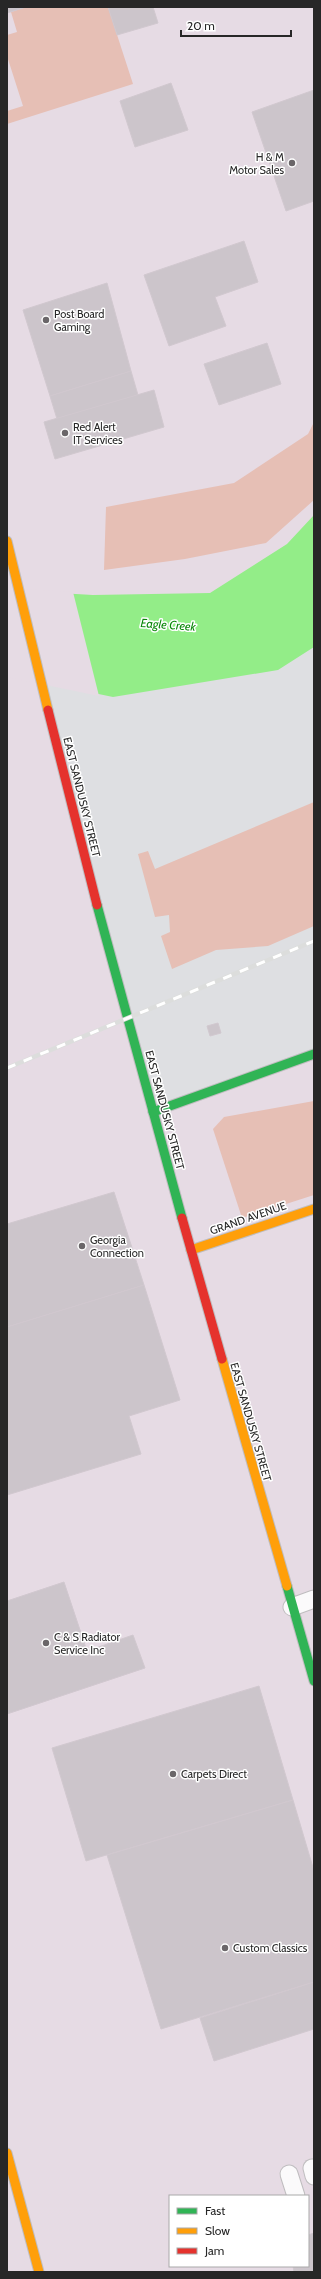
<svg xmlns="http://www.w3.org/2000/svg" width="321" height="2279" font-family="Cabin,sans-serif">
<rect width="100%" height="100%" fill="#e6dbe4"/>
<polygon fill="#dedfe2" points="314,576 314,1054 153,1112 26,615 225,629"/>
<g fill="#e6bfb5">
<polygon points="26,7 108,7 133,84 7,124 7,111 23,106 7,56 7,35 17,32 11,12"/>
<polygon points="314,422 314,500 266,543 185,559 104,570 106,507 234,483 308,434"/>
<polygon points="314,802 314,926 268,946 216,950 172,969 161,936 170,932 169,915 155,917 138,854 148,851 155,869"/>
<polygon points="314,1101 314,1195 242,1218 213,1129 224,1117"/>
</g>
<polygon fill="#93ed88" points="314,515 314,647 278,670 113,697 7,675 7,590 93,595 210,593 287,544"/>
<polygon fill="#e6dbe4" points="7,588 73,592 99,696 7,677"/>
<g fill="#ccc5cb" stroke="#d1c8cf">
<polygon points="7,7 26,7 7,13"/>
<polygon points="108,7 153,7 158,23 117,35"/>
<polygon points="171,83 188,130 135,147 120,101"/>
<polygon points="314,90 314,201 286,211 252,112"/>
<polygon points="244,241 258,282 215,297 226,326 169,346 144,275"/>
<polygon points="107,283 131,371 50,396 23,310"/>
<polygon points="267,343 281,384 219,405 204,364"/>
<polygon points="131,371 138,395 57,419 50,396"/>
<polygon points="154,390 164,427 55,459 44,422"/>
<polygon points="218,1023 221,1033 210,1036 207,1026"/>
<polygon points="114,1192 144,1285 7,1327 7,1224"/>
<polygon points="144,1285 180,1400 129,1416 141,1454 7,1495 7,1327"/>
<polygon points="64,1582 87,1651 133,1635 145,1668 7,1714 7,1601"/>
<polygon points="259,1686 293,1800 86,1861 52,1748"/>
<polygon points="293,1800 314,1871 314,1982 161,2029 107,1855"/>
<polygon points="314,1982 314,2029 214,2061 200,2018"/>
<polygon points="314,2233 314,2272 294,2272 293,2266 308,2266 308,2235"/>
</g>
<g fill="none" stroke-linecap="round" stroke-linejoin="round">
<g stroke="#bfbdbf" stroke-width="19">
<g id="lane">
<polyline points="292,1607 314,1599"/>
<polyline points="312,2168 314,2176"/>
<polyline points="289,2174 296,2196"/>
</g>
</g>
<g stroke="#bfbdbf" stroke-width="11">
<g id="fast">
<polyline points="97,905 182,1218"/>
<polyline points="153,1112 314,1054"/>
<polyline points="287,1586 314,1681"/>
</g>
</g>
<g stroke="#bfbdbf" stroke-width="11">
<g id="slow">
<polyline points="7,541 48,710"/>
<polyline points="191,1250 314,1209"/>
<polyline points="222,1359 287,1586"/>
<polyline points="7,2153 39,2272"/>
</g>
</g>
<g stroke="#bfbdbf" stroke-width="11">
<g id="jam">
<polyline points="48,710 97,905"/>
<polyline points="182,1218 222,1359"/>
</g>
</g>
<use href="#lane" stroke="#fbfafb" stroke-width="17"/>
<use href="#fast" stroke="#30b455" stroke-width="9"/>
<use href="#slow" stroke="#ff9f0a" stroke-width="9"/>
<use href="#jam" stroke="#e5322d" stroke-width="9"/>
<g stroke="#dcdddc" stroke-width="4.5">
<polyline id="rail" points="7,1068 314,941"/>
</g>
<use href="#rail" stroke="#fff" stroke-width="3" stroke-dasharray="9" stroke-linecap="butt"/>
</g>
<g fill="#6a6669" stroke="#fff" stroke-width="1.5">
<circle cx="292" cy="163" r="4"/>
<circle cx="46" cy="320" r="4"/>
<circle cx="65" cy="433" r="4"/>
<circle cx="82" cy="1246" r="4"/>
<circle cx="46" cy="1643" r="4"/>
<circle cx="173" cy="1774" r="4"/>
<circle cx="225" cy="1948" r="4"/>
</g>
<g text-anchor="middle" stroke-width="3" stroke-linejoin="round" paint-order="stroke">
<g font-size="11" fill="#272727" stroke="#fff" text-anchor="start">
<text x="284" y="161" text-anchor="end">H &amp; M<tspan x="284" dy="13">Motor Sales</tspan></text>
<text x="54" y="318">Post Board<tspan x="54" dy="13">Gaming</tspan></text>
<text x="73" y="431">Red Alert<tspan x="73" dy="13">IT Services</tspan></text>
<text x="90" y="1244">Georgia<tspan x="90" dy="13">Connection</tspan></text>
<text x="54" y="1641">C &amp; S Radiator<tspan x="54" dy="13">Service Inc</tspan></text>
<text x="181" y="1778">Carpets Direct</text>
<text x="233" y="1952">Custom Classics</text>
</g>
<g font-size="11" fill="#272727" stroke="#fff">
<text transform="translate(82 797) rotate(76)" y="4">EAST SANDUSKY STREET</text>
<text transform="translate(165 1110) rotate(75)" y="4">EAST SANDUSKY STREET</text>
<text transform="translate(248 1218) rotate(-19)" y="4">GRAND AVENUE</text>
<text transform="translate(251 1422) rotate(74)" y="4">EAST SANDUSKY STREET</text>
</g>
<g font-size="12" font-style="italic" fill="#088707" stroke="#fff">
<text transform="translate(168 625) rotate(4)" y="4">Eagle Creek</text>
</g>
</g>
<rect width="321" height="2279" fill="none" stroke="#272727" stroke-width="16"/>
<rect x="169" y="2195" width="140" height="72" fill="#ffffff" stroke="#a9a9a9"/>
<rect x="177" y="2208" width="20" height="6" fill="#30b455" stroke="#a9a9a9"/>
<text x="205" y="2215" font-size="12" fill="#272727">Fast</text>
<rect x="177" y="2228" width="20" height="6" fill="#ff9f0a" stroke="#a9a9a9"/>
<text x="205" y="2235" font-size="12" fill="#272727">Slow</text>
<rect x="177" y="2248" width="20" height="6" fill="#e5322d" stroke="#a9a9a9"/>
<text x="205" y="2255" font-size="12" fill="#272727">Jam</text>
<path d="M181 30v6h110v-6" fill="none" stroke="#272727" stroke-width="2"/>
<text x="187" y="30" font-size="12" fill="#272727" stroke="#ffffff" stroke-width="3" paint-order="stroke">20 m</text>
</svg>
